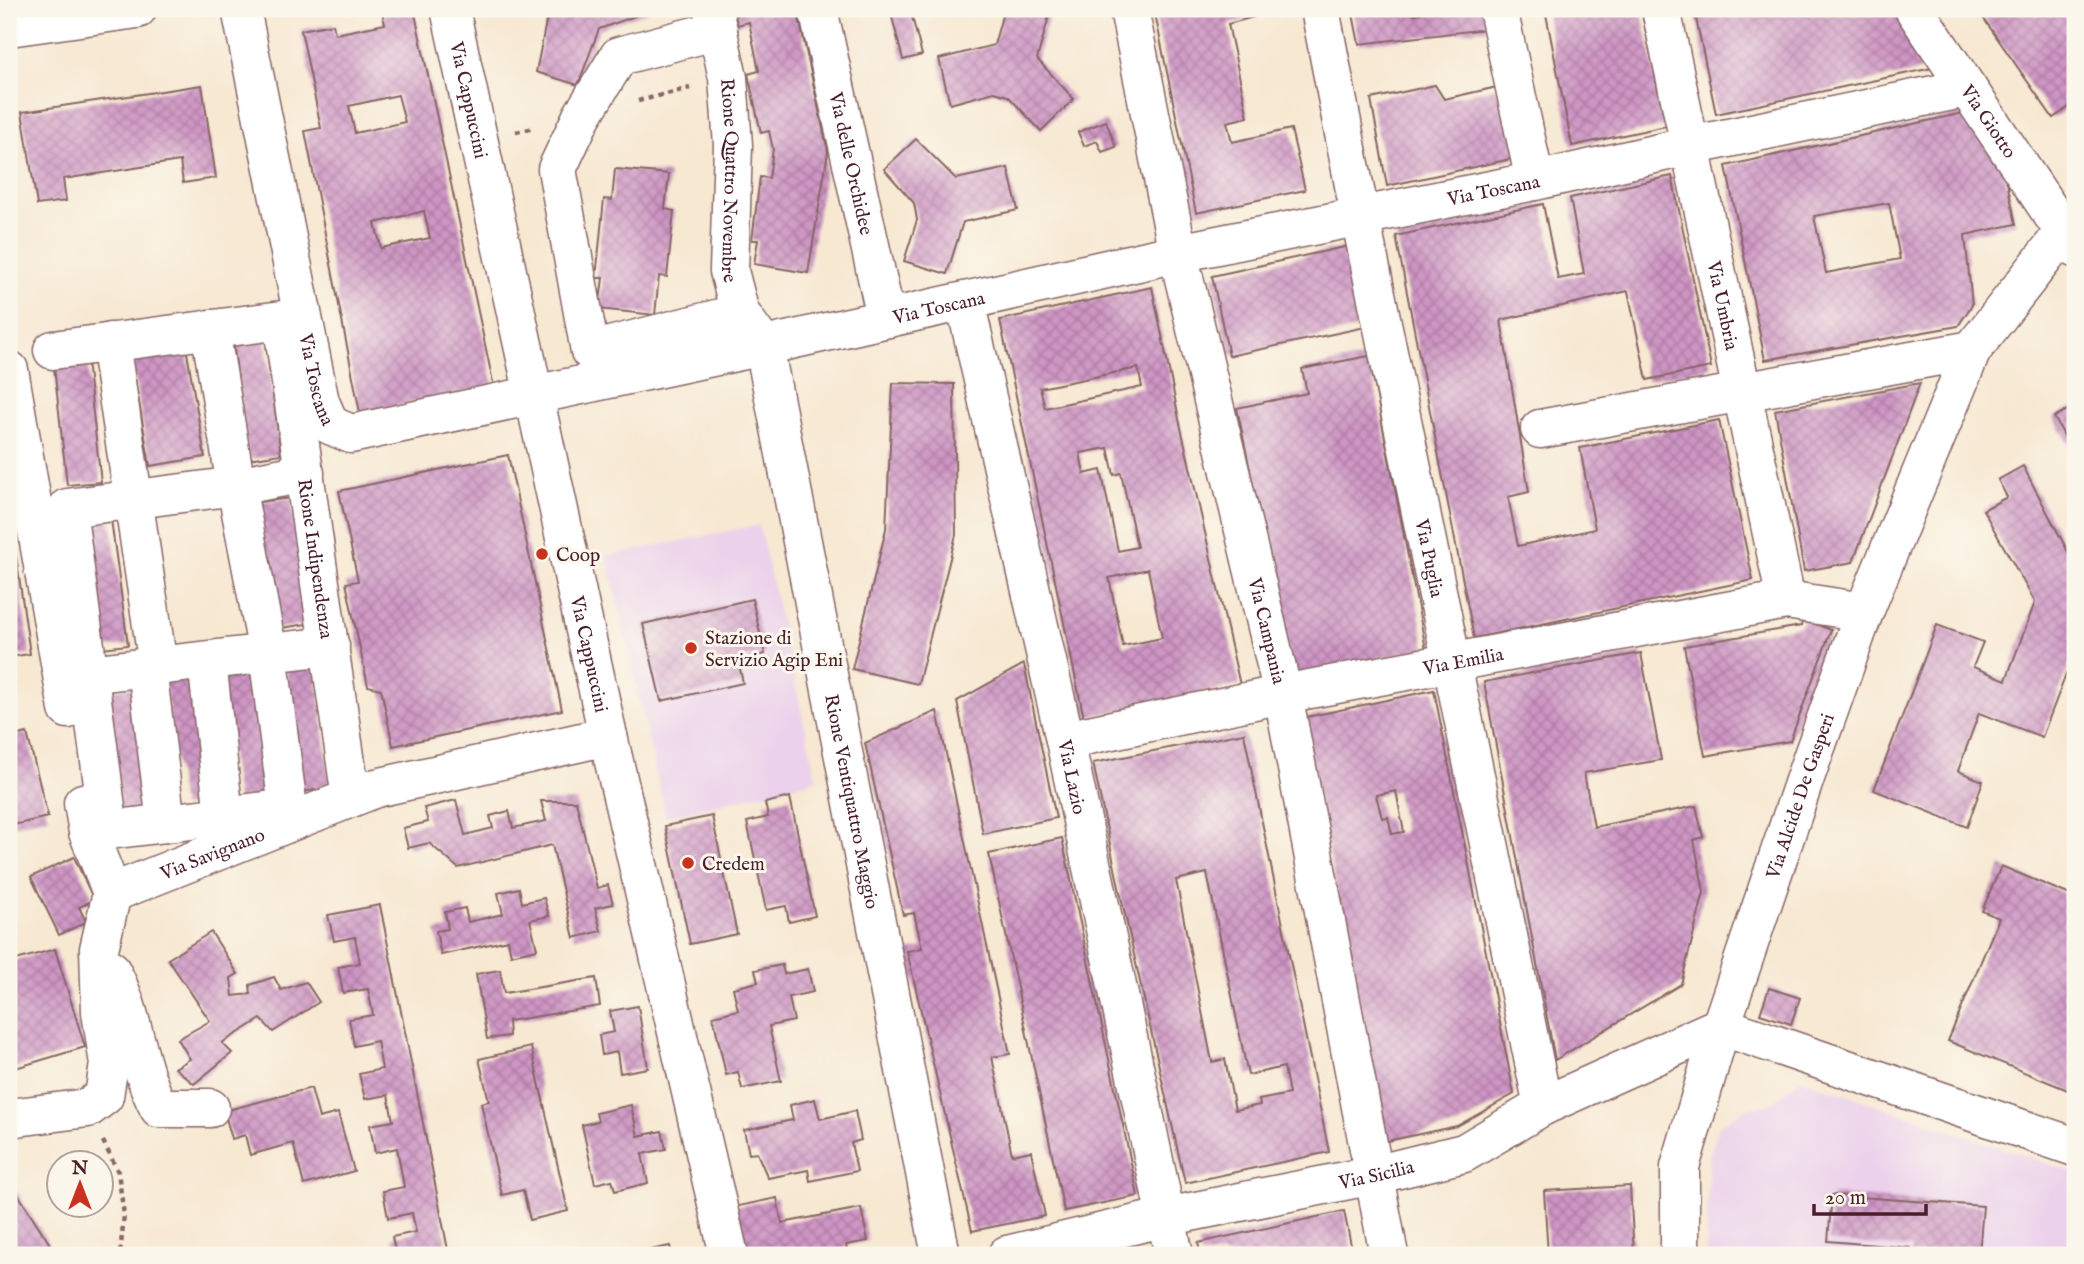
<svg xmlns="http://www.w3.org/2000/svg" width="2084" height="1264" font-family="'IM FELL English',serif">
<defs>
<pattern id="building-cross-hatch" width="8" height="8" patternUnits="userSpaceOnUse" patternTransform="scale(1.75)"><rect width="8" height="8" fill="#cf96c5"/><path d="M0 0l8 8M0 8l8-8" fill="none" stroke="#aa7aa0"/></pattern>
</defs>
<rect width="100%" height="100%" fill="#fbf7ec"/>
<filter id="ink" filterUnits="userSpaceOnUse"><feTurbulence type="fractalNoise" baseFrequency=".0143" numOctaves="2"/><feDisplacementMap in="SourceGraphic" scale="14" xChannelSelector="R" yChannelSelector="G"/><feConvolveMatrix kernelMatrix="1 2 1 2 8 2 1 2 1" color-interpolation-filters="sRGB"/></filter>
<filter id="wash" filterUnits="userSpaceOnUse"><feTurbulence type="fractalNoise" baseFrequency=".00686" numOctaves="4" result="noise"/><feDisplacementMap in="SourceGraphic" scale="28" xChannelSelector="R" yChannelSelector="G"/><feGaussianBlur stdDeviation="1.57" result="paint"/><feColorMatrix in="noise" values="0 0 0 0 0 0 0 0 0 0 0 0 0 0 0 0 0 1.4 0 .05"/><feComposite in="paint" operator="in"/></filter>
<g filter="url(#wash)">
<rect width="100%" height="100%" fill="#f7e8d2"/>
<g fill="#ebd1eb">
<polygon points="759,525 817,780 666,817 607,556"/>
<polygon points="1801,1079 2075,1173 2075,1255 1706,1255 1709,1156 1719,1126 1744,1109 1769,1105"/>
</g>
<g id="blocks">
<g fill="url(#building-cross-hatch)" fill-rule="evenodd">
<path d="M 403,9 L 414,9 L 494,387 L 360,413 L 305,131 L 321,128 L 301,30 L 333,24 L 335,34 L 385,24 L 382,13 ZM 398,95 L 405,122 L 355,133 L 349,106 ZM 424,211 L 430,238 L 381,248 L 375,223 Z"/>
<polygon points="541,9 648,9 649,11 599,29 578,85 536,72 547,17"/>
<polygon points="734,9 797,9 828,152 808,273 754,264 758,240 752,240 760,177 769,178 773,149 769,131 761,133 748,74 759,71 749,22 737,25"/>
<polygon points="890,9 910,9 922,55 903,60"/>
<polygon points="1004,9 1051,9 1037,59 1074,99 1041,131 1008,96 994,92 950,104 939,59 994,45"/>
<polygon points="1154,9 1283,9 1228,24 1248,117 1227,122 1232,142 1291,129 1305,190 1196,213"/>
<polygon points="1352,9 1412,9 1414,15 1431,9 1483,9 1487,29 1359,44"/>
<polygon points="1545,9 1641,9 1666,126 1572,146"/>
<polygon points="1694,9 1898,9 1937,67 1716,114"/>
<polygon points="1977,9 2072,9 2075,14 2075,109 2072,105 2053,118"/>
<polygon points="202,85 216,178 183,183 180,161 63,179 66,201 37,205 22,112"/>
<polygon points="1435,85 1444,99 1506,85 1520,157 1387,186 1371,99"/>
<path d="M 1967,112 L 2003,164 L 2016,224 L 1965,235 L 1972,305 L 1958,326 L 1765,360 L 1726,166 ZM 1889,203 L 1900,259 L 1826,273 L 1814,216 Z"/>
<polygon points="1106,121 1116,147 1102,152 1097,141 1084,146 1078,132"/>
<polygon points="916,139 956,179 1008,168 1018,210 963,222 947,274 904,261 917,220 914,203 884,169"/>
<polygon points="615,169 669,174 665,209 674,211 667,277 659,276 655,315 599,309 603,278 596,278 604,199 612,200"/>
<polygon points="1672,176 1711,367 1647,380 1628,291 1501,320 1529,492 1508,497 1518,546 1595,529 1580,448 1719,420 1753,580 1474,638 1396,236 1543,204 1558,279 1584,274 1570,198"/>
<polygon points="1349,246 1375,325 1229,356 1212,276"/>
<path d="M 1152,287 L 1179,419 L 1240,685 L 1084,718 L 1000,320 ZM 1138,368 L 1142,387 L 1045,408 L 1040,388 ZM 1108,448 L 1114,475 L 1121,473 L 1137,547 L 1118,551 L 1101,470 L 1084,474 L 1080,453 ZM 1148,569 L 1162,638 L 1123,646 L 1109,578 Z"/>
<polygon points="264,330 281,454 248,459 232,334"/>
<polygon points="185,341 205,457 150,466 130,350"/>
<polygon points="86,353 101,482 67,485 53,357"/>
<polygon points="1369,356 1426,649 1293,675 1237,408 1307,393 1302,369"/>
<polygon points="893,383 954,384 956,535 918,684 852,669 886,529"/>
<polygon points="1920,383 1853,562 1804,571 1775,410"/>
<polygon points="2075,406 2075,456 2054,417"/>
<polygon points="508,455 562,710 393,746 381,689 368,686 346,583 358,581 339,491"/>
<polygon points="2023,466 2075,565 2075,651 2042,737 1979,713 1958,771 1983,781 1967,827 1874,790 1937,625 1983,642 1973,667 2006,680 2035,602 1983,510 2007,497 1998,480"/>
<polygon points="291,498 307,624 275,629 259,502"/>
<polygon points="9,513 10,513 30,654 9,657"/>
<polygon points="111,519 128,645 94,649 78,524"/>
<polygon points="752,599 765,654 738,660 743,683 661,701 643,624"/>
<polygon points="1803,619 1831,630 1790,741 1705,756 1684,646 1801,626"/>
<polygon points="1641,653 1661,760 1584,773 1594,827 1696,806 1703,837 1694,840 1704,892 1681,984 1555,1060 1484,682"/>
<polygon points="315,661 331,788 301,792 285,664"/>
<polygon points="1024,664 1056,818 983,834 957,701"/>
<polygon points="255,668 271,796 237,801 220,673"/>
<polygon points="195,677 213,803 182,807 164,681"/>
<polygon points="134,687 152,814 122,818 104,691"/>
<path d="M 1434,690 L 1514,1094 L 1457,1126 L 1387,1141 L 1302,718 ZM 1396,791 L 1404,832 L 1392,834 L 1388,817 L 1382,818 L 1376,795 Z"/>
<polygon points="937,711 1010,1054 992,1057 1012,1155 1031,1151 1045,1216 972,1231 907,951 922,948 914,913 903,915 865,743"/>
<polygon points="27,733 48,817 9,826 9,737"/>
<path d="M 1244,733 L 1329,1152 L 1185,1183 L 1120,892 L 1093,763 ZM 1207,873 L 1248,1075 L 1284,1067 L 1289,1094 L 1259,1100 L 1260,1105 L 1235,1110 L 1225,1059 L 1212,1062 L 1176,880 Z"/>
<polygon points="790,797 815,916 789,922 786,906 766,910 747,822 768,817 765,803"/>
<polygon points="456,800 465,835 493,828 490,816 509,811 513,828 546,821 541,801 576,801 597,888 608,885 613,904 595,908 601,931 574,938 552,845 458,868 429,843 408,848 403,828 428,822 424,808"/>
<polygon points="712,816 737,934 690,944 665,826"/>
<polygon points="1062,838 1138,1196 1064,1211 989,854"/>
<polygon points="74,857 94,900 79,907 86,922 59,935 31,877"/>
<polygon points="2001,866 2075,897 2075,1093 1948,1041 1999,918 1982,911"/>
<polygon points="519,888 522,903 544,898 549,916 530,920 537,949 511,955 508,940 441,955 436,931 448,929 445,912 465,908 468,922 503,914 498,893"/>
<polygon points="380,905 449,1255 396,1255 392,1237 416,1232 412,1213 388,1218 383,1191 404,1187 397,1148 375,1153 370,1125 393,1121 388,1095 365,1099 359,1074 382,1069 377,1041 354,1046 349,1019 373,1015 368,989 343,993 338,967 360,963 355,937 334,941 328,915"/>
<polygon points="211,932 238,974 231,978 233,996 251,994 250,985 274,977 281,990 306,982 319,1002 273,1032 261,1019 222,1043 232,1053 194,1084 175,1068 190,1059 178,1039 210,1021 168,959"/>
<polygon points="55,949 85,1047 9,1070 9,962"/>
<polygon points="782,965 784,974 808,969 813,992 789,997 794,1021 769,1026 781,1081 742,1089 738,1072 726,1075 713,1016 738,1010 733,988 758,982 755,970"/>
<polygon points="500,970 504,993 596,978 600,1006 508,1021 509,1036 487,1039 476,974"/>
<polygon points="1769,988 1800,998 1791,1024 1760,1014"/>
<polygon points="638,1006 648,1068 620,1073 617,1052 602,1055 599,1035 614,1032 610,1011"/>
<polygon points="531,1047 568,1211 530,1220 523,1190 502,1195 481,1103 489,1101 479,1059"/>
<polygon points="311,1088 319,1118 338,1113 354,1171 304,1185 293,1143 250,1155 245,1135 232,1139 224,1111"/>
<polygon points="815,1099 820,1119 855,1111 861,1140 851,1143 857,1171 810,1181 808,1170 768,1178 757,1153 749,1154 744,1130 793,1120 790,1105"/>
<polygon points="631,1105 638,1136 662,1131 666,1149 642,1154 648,1183 615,1191 612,1180 595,1184 582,1125 598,1121 596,1113"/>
<polygon points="9,1180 51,1246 36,1255 9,1255"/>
<polygon points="1630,1186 1634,1255 1548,1255 1544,1191"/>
<polygon points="1832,1195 1983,1206 1979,1255 1911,1255 1911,1248 1828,1241"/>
<polygon points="777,1198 782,1223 861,1208 868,1241 846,1245 848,1255 744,1255 734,1207"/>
<polygon points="1344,1211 1353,1255 1201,1255 1198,1243"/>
<polygon points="670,1246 672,1255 631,1255 631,1254"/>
</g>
</g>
</g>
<g filter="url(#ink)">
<use href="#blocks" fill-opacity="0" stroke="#876565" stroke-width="2"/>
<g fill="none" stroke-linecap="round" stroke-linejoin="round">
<g stroke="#876565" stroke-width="41">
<g id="minor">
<path id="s1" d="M 241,9 L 320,402 L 330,425 L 351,434 L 764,346 L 1178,253 L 1535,181 L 1690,146 L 1967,88"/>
<path id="s2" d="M 450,9 L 608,736 L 729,1255"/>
<path id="s3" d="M 713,9 L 728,78 L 733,145 L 729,271 L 740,313 L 764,346 L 941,1255"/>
<path id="s4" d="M 818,9 L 886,318"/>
<path id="s5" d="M 1129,9 L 1178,253 L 1283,694 L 1389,1255"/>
<path id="s6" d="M 1320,9 L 1360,216 L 1543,1106"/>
<polyline points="1498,9 1535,181"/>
<path id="s7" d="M 1661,9 L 1786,600"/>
<path id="s8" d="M 1914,9 L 2075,248"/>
<polyline points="9,27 137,9"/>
<polyline points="718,30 619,56 582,116 557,169 590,351 740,313"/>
<path id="s9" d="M 965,301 L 1065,740 L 1174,1255"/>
<polyline points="210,329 236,486 268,653 288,808"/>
<polyline points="110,342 158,666"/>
<path id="s10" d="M 53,350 L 282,320 L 351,798"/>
<polyline points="9,370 68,709"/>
<polyline points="1540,429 1972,350"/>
<polyline points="207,661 224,816"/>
<polyline points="147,668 166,823"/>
<polyline points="88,674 330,646"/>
<path id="s11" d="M 1065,740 L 1283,694 L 1786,600 L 1864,612"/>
<polyline points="83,803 88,832 112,893"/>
<polyline points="290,808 109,830 67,508 236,486 305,473"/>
<path d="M 110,969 C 135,1013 135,1063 159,1108 L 210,1108"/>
<polyline points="1721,1026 2075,1147"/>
<path id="s12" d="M 9,1118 L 88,1108 L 104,1096 L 109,1064 L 101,1012 L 99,949 L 112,893 L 376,788 L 608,736"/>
<path id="s13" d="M 1007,1255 L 1166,1217 L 1374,1175 L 1464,1153 L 1543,1106 L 1721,1026"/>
<path id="s14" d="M 1680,1255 L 1680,1167 L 1721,1026 L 1806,775 L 1864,612 L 1972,350 L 2065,231 L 2075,224"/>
</g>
</g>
<g stroke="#876565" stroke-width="4.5" stroke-dasharray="5 5" stroke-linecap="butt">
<polyline points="638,101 690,88"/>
<polyline points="516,132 534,128"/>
<polyline points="103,1141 118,1172 124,1215 120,1255"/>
</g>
<use href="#minor" stroke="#fff" stroke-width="38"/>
</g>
</g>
<g fill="#c8321e" stroke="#fbf7ec" stroke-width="2.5">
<circle cx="542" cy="554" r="7"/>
<circle cx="691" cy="648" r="7"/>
<circle cx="688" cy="863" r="7"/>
</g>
<g text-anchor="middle" stroke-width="6" stroke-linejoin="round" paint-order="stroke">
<g font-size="19" fill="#4a1f2b" stroke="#fbf7ec">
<text dy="7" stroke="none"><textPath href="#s2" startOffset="93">Via Cappuccini</textPath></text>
<text dy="7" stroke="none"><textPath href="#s8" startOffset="135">Via Giotto</textPath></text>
<text dy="7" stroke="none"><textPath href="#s4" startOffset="158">Via delle Orchidee</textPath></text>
<text dy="7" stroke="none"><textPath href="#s3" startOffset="173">Rione Quattro Novembre</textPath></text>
<text dy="7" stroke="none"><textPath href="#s1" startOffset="1617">Via Toscana</textPath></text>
<text dy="7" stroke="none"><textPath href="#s7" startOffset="303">Via Umbria</textPath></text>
<text dy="7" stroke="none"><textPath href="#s1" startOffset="1050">Via Toscana</textPath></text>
<text dy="7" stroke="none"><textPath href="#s1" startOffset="378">Via Toscana</textPath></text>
<text dy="7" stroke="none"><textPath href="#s6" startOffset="560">Via Puglia</textPath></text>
<text dy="7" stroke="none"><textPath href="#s10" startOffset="472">Rione Indipendenza</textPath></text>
<text dy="7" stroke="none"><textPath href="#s5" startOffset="637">Via Campania</textPath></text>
<text dy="7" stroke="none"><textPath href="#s2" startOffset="660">Via Cappuccini</textPath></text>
<text dy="7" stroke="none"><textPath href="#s11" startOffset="406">Via Emilia</textPath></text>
<text dy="7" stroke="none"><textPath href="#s9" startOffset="488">Via Lazio</textPath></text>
<text dy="7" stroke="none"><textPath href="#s14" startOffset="478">Via Alcide De Gasperi</textPath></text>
<text dy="7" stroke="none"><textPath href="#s3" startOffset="812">Rione Ventiquattro Maggio</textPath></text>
<text dy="7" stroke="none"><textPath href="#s12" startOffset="413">Via Savignano</textPath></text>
<text dy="7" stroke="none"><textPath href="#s13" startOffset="378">Via Sicilia</textPath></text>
</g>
<g font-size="19" fill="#4a1f2b" stroke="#fbf7ec" text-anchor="start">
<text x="556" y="561">Coop</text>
<text x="705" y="644">Stazione di<tspan x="705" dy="22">Servizio Agip Eni</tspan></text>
<text x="702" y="870">Credem</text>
</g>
</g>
<rect width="2084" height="1264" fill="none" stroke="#fbf7ec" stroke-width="35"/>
<g transform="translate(80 1184)"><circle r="33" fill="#fbf7ec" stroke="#b4a19f" stroke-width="2"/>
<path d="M0-5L12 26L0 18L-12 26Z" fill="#c8321e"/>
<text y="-10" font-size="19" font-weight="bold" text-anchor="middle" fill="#4a1f2b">N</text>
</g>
<path d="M1814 1204v10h112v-10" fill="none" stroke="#4a1f2b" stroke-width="3.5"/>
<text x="1825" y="1204" font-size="21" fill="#4a1f2b" stroke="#fbf7ec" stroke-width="5" paint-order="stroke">20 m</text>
</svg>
